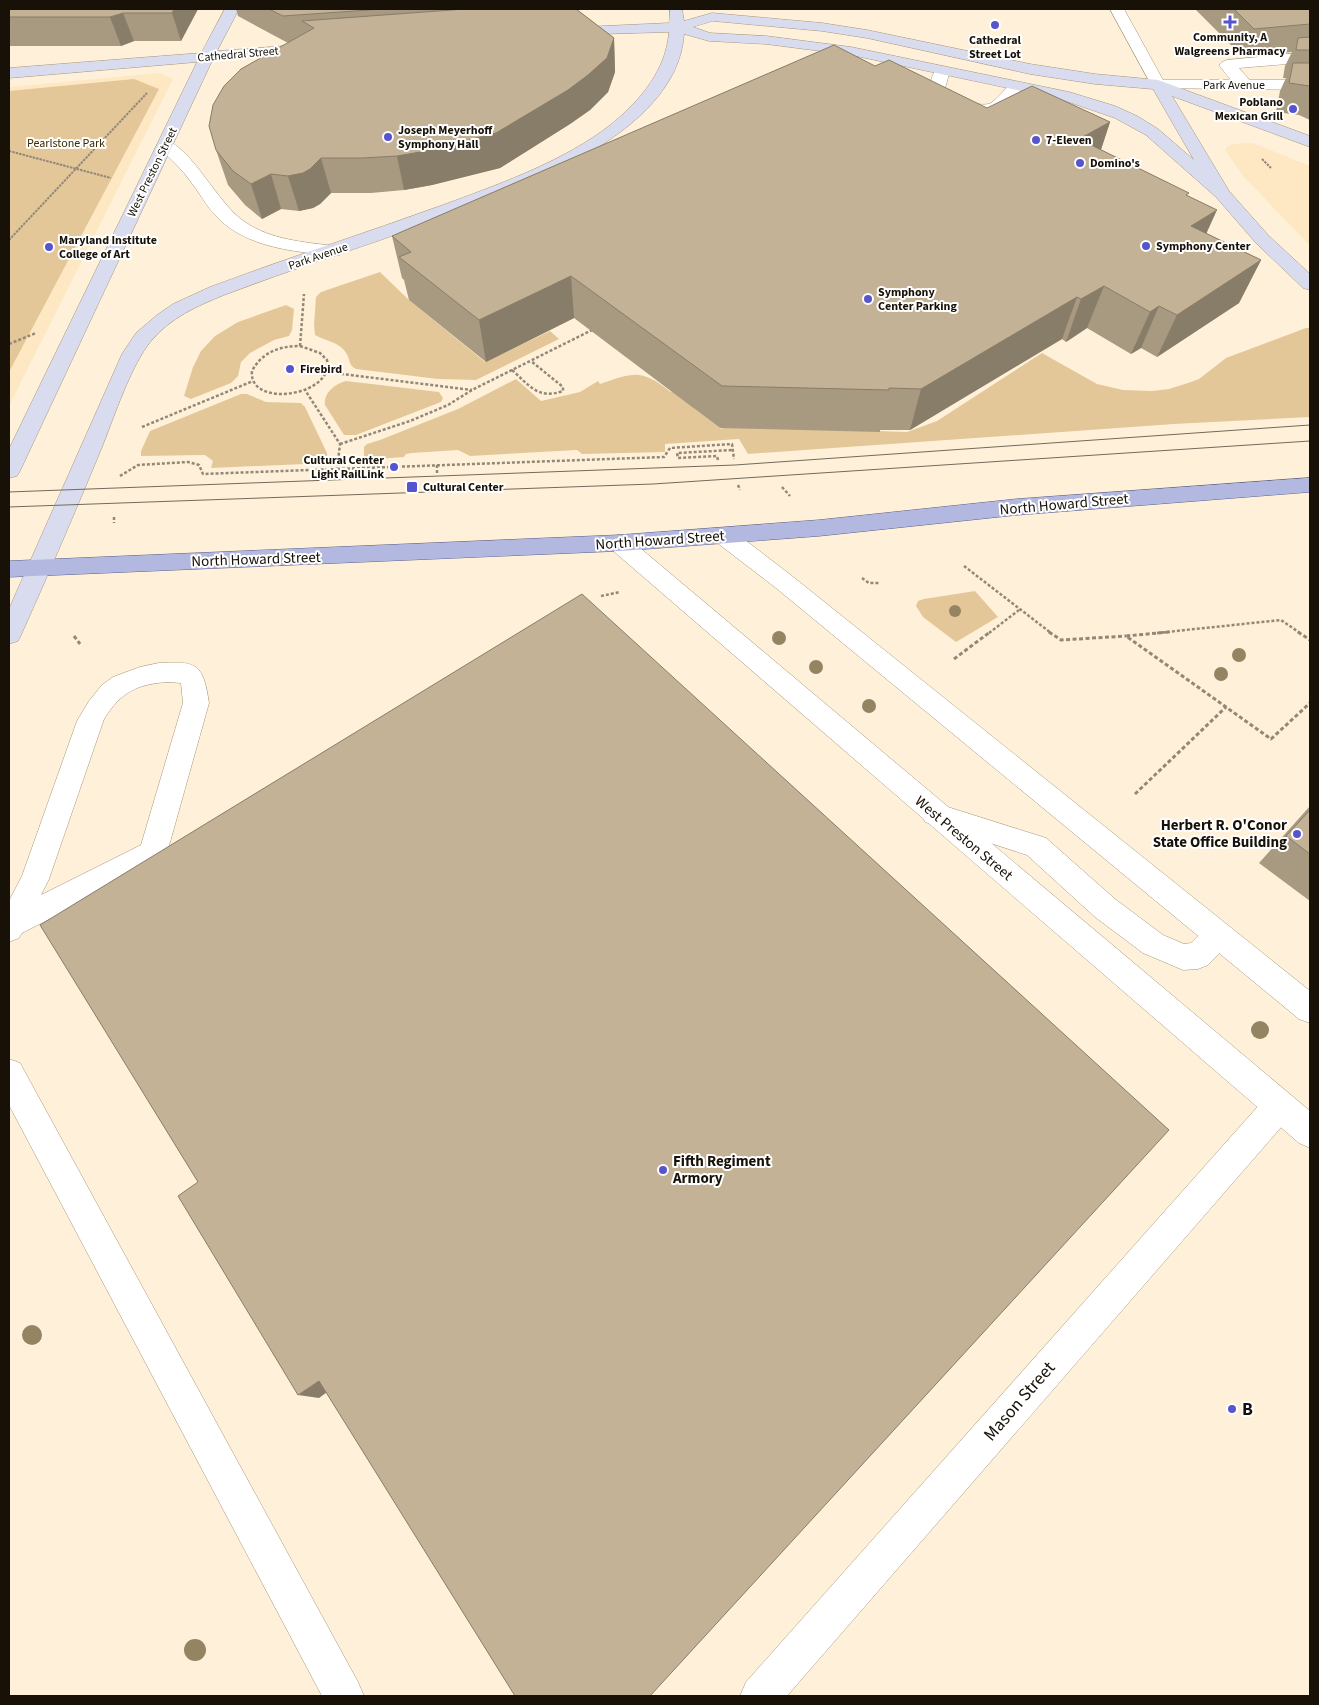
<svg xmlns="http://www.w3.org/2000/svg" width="1319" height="1705" font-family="'Source Sans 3',sans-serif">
<rect width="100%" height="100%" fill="#fff1d9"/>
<g fill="#fee8c3">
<polygon points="159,73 173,79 9,406 9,87"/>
<polygon points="1246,143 1253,143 1310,166 1310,246 1243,176 1225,150 1227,147 1232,144"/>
</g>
<g fill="#e3c799">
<polygon points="134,79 159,89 9,372 9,91"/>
<path d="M 380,272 L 409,300 L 485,362 L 550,331 L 559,339 L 476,380 L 438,379 L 356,369 C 348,365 351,360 346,353 C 340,342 325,341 315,335 L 314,325 L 316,297 L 321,292 Z"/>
<polygon points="286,305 294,309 292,330 289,336 274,340 250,353 241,362 238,376 231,383 191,399 184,396 193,367 201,351 215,336 238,322"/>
<path d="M 1306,328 L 1310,328 L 1310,417 L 1174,424 L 748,454 L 739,439 L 665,444 L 665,452 L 582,454 L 577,450 L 470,456 L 458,450 L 412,453 L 406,454 L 404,457 L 364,460 L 364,447 L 367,444 L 380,440 L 458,409 L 516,379 L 541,401 L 580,392 L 598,381 L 600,384 C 635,372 641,369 671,392 L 675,389 L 696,410 L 721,429 L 726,426 L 907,432 L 937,421 L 1042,353 L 1097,384 L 1123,390 L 1152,391 L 1169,389 L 1188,383 L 1199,379 L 1226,358 Z"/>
<path d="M 346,381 L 439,392 L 443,398 L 441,402 L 356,435 L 344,435 L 325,405 C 323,394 334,384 346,381 Z"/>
<polygon points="241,394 247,394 266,402 301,403 305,407 327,453 327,463 211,468 213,461 205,455 141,456 141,451 150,431"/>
<polygon points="975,591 998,617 956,642 923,617 916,606 918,601 924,599"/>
</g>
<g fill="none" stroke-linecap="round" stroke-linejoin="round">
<g stroke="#a6967a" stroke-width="1">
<g id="service">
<path d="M 1310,52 L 1310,62 L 1239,68 L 1254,85 L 1251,88 C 1238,92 1227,75 1219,65 L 1222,62 L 1227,60 Z"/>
<path d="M 942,66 L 947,68 L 950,71 L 945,88 L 946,94 C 953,99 983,108 991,103 C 998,98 1005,89 1011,83 L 1021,83 L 1024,86 C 1014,99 1003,111 987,115 L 948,108 L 942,106 L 930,96 C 929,86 931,76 937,68 Z"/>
<path d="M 165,140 C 192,147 218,205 245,222 C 271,240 304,242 334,246 L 340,247 L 343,251 L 340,255 L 334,256 C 293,251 246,248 216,216 C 206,206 200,193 191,182 C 182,169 171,159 159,148 L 157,145 L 159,142 Z"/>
<path d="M 159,663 C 198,661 203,664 209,703 L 167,853 L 163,861 L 22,933 L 19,938 L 9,942 L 9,901 L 22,876 L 77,721 L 89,701 L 102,685 L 113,677 L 140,667 ZM 168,682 L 181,683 L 183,703 L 141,845 L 41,895 L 49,879 L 104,719 C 121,692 137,684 168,682 Z"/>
<polygon points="935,803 1046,838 1115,899 1163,935 1184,944 1191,943 1208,926 1218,922 1228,926 1232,935 1228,944 1208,965 1198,969 1183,970 1143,953 1095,917 1027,855 925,822 922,814 925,806"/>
<polygon points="9,1059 20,1063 358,1682 364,1696 322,1696 9,1105"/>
</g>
</g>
<g stroke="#a6967a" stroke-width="1">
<polygon id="minor" points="1279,1090 1290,1095 1295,1106 1290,1117 787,1696 740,1696 746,1682 1268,1095"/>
</g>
<g stroke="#a6967a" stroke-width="1">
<g id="tertiary">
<polygon points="1110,9 1124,9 1163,80 1310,80 1310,90 1153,88"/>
<polygon points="724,528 732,530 792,576 1310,991 1310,1023 1299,1019 776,588 716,542 713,536 716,530"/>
<polygon points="619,535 627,537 1310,1111 1310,1148 1299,1143 611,549 608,543 611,537"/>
</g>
</g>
<g stroke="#a6967a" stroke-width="1">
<g id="secondary">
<polygon points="225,9 239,9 217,51 310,44 315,45 317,48 315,51 310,52 212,61 20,471 17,476 9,478 9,449 197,62 9,78 9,68 201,53"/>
<path d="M 670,9 L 682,9 L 684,21 L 712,13 L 822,23 L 867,30 L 1030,64 L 1095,74 L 1158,80 L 1310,136 L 1310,147 L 1172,96 L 1229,191 L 1268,235 L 1310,274 L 1310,290 L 1303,288 L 1256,243 L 1216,197 L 1146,135 L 1115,118 L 1060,99 L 851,55 L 766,44 L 709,41 L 684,34 C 677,137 512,191 431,222 C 363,247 292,269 224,295 C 197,306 170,318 151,341 C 131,365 114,417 102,447 C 76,510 49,573 21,635 L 18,641 L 9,644 L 9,609 L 122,354 L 136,333 L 157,315 L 173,304 L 210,287 C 287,258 366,233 443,205 C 497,185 554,165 601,132 C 634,108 666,74 669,32 L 567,35 L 562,34 L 560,31 L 562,28 L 669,23 ZM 713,21 L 822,31 L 867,38 L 1030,74 L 1095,84 L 1153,89 L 1194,160 L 1158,129 L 1137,116 L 1115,106 L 1069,92 L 851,47 L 766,36 L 710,33 L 693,27 Z"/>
</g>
</g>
<g stroke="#5c5e86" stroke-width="1">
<polygon id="primary" points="1310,478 1310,492 1017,515 819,536 619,551 9,577 9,561 619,535 819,520 1017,499"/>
</g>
<g stroke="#938877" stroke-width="2" stroke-dasharray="2.5 1" stroke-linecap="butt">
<polyline points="9,151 111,178"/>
<polyline points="1262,159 1271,168"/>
<polyline points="9,240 147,93"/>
</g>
<g stroke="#938877" stroke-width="2.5" stroke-dasharray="3 2" stroke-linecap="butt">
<polyline points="9,344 36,333"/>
<path d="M 300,346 L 320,353 L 327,360 C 335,396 248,409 252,371 C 262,352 280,346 300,346 Z"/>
<polyline points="300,346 304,294"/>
<path d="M 512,370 C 529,385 538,400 563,391 L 563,387 L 531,361"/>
<polyline points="326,372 472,390"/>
<polyline points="142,427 253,381"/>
<polyline points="340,444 410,421 448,405 472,390 594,329"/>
<polyline points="718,460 717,456 678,458 677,453 733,450"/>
<polyline points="437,465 437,473"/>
<polyline points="337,469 664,457 670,448 732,444 734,459"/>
<polyline points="120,476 138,465 188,462 199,465 203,474 337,469 340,444 305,390"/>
<polyline points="738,485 740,490"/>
<polyline points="782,487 790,496"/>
<polyline points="114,517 114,523"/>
<polyline points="964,566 1051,633"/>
<polyline points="862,578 869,583 880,583"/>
<polyline points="601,596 620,592"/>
<polyline points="989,633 1019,610"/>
<polyline points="1157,633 1281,620 1300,633"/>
</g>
<g stroke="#938877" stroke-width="3" stroke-dasharray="4 2.5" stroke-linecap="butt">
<polyline points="1049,632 1061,640 1126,636"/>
<polyline points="1169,632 1126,636 1271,739 1310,703"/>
<polyline points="1298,632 1310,640"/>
<polyline points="74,636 80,644"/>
<polyline points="954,659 990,632"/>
<polyline points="1135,794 1226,707"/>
</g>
<use href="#service" fill="#fff" fill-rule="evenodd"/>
<use href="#minor" fill="#fff" fill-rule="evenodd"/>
<use href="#tertiary" fill="#fff" fill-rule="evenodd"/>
<use href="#secondary" fill="#d9dbef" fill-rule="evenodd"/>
<use href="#primary" fill="#b3b8e0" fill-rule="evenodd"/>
<g stroke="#736a5b" stroke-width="1">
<polyline points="9,492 735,465 1310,425"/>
<polyline points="9,507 653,484 1310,441"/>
</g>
</g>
<g fill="#958462">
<circle cx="955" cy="611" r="6"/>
<circle cx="779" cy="638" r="7"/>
<circle cx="1239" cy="655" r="7"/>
<circle cx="816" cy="667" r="7"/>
<circle cx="1221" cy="674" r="7"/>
<circle cx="869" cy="706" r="7"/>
<circle cx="1260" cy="1030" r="9"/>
<circle cx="32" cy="1335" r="10"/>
<circle cx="195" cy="1650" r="11"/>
</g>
<g fill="#a89981">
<polygon points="9,9 198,9 181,41 134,41 121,46 9,46"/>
<polygon points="236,9 576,9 614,38 615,72 608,92 590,110 570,124 500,168 432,185 404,190 371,193 331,193 320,204 313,208 299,211 281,209 262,219 245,205 228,185 216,150 288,43 238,16"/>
<polygon points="1195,9 1310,9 1310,120 1299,115 1276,112 1280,91 1286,78 1283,78 1285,66 1292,52 1243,57"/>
<polygon points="875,66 987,108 1110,122 1101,150 1188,196 1206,233 1261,260 1239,303 1157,357 1141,348 1131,354 1087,328 1066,342 1062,339 910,430 880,430 880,432 720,428 574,318 486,362 409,300 404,280 402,278 392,236"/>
<polygon points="1310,806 1310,901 1259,863"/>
</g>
<g fill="#887d69">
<polygon points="174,9 198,9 181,41 172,13"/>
<polygon points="123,13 134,41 121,46 110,17"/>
<polygon points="614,38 615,72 608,92 590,110 570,124 500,168 432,185 404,190 397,156"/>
<polygon points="1110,122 1096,164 1079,139"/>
<polygon points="321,158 331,193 320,204 313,208 299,211 288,176"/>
<polygon points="271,174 281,209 262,219 251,184"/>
<polygon points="1217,210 1198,252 1191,226"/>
<polygon points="1261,260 1239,303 1157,357 1177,315"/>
<polygon points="571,276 574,318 486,362 479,320"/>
<polygon points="1104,286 1087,328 1066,342 1081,299"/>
<polygon points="1077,297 1062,339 910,430 921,389"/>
<polygon points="1159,306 1141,348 1131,354 1150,312"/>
<polygon points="319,1381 338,1384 319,1398 298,1395"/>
</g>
<g fill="#c3b296" stroke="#887d69">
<polygon points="9,9 174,9 172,13 123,13 110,17 9,17"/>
<polygon points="269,9 383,9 283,16"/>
<polygon points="465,9 576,9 614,38 607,58 588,75 568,90 496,133 426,151 397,156 363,158 321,158 310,169 303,173 288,176 271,174 251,184 233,171 216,150 209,126 213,105 224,86 241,69 314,28 302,21"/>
<polygon points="1234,9 1310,9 1310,24 1254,29"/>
<polygon points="1310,37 1310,50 1296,50 1298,38"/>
<polygon points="834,45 875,66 889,60 987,108 1032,86 1110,122 1079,139 1189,193 1186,195 1217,210 1191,226 1261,260 1177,315 1159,306 1150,312 1104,286 1081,299 1077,297 921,389 889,388 889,390 722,386 571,276 479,320 399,257 411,252 392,236"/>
<polygon points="1293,63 1310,63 1310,86 1289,83"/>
<polygon points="582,594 1169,1130 650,1696 515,1696 319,1381 298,1395 178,1196 198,1182 40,925"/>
<polygon points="1310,810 1310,854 1286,836"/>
</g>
<g fill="#5755cd" stroke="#fff" stroke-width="2">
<path d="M1227.5 14.5h5v5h5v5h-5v5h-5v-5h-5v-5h5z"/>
<circle cx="995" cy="25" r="5"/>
<circle cx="1293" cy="109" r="5"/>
<circle cx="388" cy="137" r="5"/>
<circle cx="1036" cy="140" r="5"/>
<circle cx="1080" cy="163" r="5"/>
<circle cx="1146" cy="246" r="5"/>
<circle cx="49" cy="247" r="5"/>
<circle cx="868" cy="299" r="5"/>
<circle cx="290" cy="369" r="5"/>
<circle cx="394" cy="467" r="5"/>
<rect x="406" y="481" width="12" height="12" rx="2.5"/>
<circle cx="1297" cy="834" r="5"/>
<circle cx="663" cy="1170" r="5"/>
<circle cx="1232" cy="1409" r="5"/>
</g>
<g text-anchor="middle" stroke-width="4" stroke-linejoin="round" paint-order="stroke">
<g font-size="12" font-weight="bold" fill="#171107" stroke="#fff" text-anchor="start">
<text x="1230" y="41" text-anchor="middle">Community, A<tspan x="1230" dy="14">Walgreens Pharmacy</tspan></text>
<text x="995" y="44" text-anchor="middle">Cathedral<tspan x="995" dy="14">Street Lot</tspan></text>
<text x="1283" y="106" text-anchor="end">Poblano<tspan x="1283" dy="14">Mexican Grill</tspan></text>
<text x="398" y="134">Joseph Meyerhoff<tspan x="398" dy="14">Symphony Hall</tspan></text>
<text x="1046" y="144">7-Eleven</text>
<text x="1090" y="167">Domino's</text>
<text x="59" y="244">Maryland Institute<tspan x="59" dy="14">College of Art</tspan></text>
<text x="1156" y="250">Symphony Center</text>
<text x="878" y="296">Symphony<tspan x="878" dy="14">Center Parking</tspan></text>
<text x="300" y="373">Firebird</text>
<text x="384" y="464" text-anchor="end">Cultural Center<tspan x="384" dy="14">Light RailLink</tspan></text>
<text x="423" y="491">Cultural Center</text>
</g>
<g font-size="12" fill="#171107" stroke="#fff">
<text transform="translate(238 54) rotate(-5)" y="4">Cathedral Street</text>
<text x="1234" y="89">Park Avenue</text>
<text transform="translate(152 172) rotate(-64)" y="4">West Preston Street</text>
<text transform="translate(318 256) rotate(-19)" y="4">Park Avenue</text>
</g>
<g font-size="12" fill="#3e2a00" stroke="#fff">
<text x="66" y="147">Pearlstone Park</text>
</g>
<g font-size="15" fill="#171107" stroke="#fff">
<text transform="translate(1064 504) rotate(-5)" y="5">North Howard Street</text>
<text transform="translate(660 540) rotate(-4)" y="5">North Howard Street</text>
<text transform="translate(256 559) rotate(-2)" y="5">North Howard Street</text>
<text transform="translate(964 838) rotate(40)" y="5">West Preston Street</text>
</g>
<g font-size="15" font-weight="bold" fill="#171107" stroke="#fff" text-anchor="end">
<text x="1287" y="830">Herbert R. O'Conor<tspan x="1287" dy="17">State Office Building</tspan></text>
<text x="673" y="1166" text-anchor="start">Fifth Regiment<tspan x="673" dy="17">Armory</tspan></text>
</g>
<g font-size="18" fill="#171107" stroke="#fff">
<text transform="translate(1019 1401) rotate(-49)" y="6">Mason Street</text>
</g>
<g font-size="18" font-weight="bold" fill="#171107" stroke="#fff" text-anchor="start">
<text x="1242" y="1415">B</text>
</g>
</g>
<rect width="1319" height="1705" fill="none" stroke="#171107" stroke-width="20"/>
</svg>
